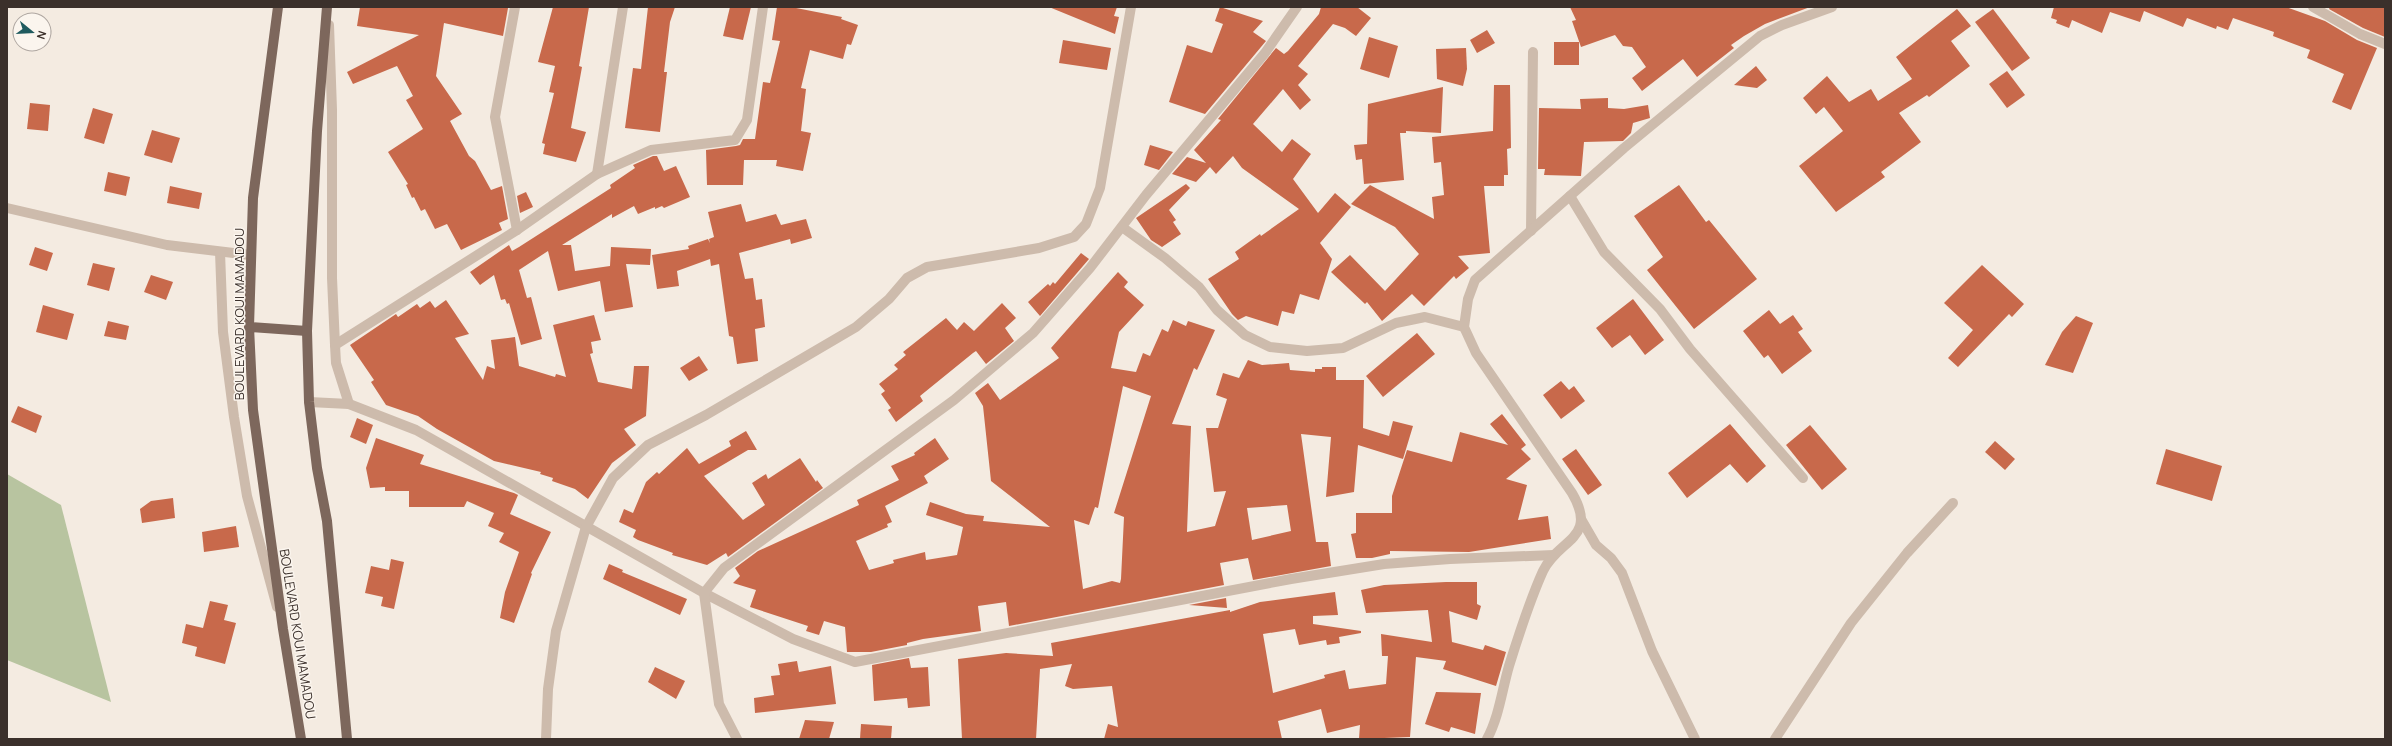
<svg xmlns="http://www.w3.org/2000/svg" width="2392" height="746" font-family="Manrope,sans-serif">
<rect width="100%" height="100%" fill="#f4ebe1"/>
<polygon fill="#b8c4a0" points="7,474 61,505 111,702 7,660"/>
<g fill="#c8694b" fill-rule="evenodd">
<polygon points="360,7 508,8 503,36 444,23 436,76 462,114 450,121 469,156 475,161 491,190 502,186 508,219 499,223 502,230 461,250 447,224 435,229 425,209 421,211 414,197 412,198 406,185 408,184 388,152 423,129 406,100 413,96 397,66 353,84 347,72 419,35 357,26"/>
<polygon points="553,7 589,7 579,66 582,67 571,128 586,132 576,162 543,154 545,144 542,143 554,93 549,92 555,66 538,62"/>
<polygon points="648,7 675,7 670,22 664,72 667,72 660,132 625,128 633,68 641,69"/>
<polygon points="730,7 751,7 743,40 723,36"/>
<polygon points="777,7 791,7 842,17 841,19 858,25 851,45 847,44 843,59 810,50 801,88 806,89 801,131 811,133 803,171 776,166 777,160 744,160 743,185 707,185 706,150 736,146 740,145 743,139 755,139 763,82 770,83 780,41 772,40"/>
<polygon points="1049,7 1117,7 1114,16 1119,17 1115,34"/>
<polygon points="1220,7 1263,21 1253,32 1266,41 1205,114 1169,102 1187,45 1212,53 1223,24 1215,21"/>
<polygon points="1321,7 1357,7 1371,18 1356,36 1345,28 1333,24 1298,66 1308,74 1298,85 1311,100 1300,110 1283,89 1253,124 1282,152 1292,139 1311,154 1293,179 1318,213 1335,193 1351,207 1320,243 1332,259 1319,300 1300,294 1294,314 1282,311 1278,326 1246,316 1238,320 1232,314 1208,279 1239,259 1235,252 1260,234 1261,236 1299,209 1242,168 1233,156 1216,174 1210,167 1196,182 1172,174 1187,157 1206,163 1194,150 1221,120 1218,119 1276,48 1284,54 1288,51 1319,14"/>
<polygon points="1570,7 1810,7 1765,24 1744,36 1731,45 1734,48 1697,77 1683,59 1642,91 1632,78 1646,67 1632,47 1623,46 1615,35 1581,47 1572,21 1576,20"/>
<polygon points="2054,7 2286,7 2325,21 2357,40 2377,48 2351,110 2332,102 2344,74 2307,58 2310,50 2273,36 2274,32 2233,18 2228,30 2217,26 2216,29 2187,18 2183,27 2144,11 2140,22 2110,12 2102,33 2072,20 2069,28 2056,23 2057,20 2051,18"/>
<polygon points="2330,7 2385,7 2385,37 2363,28 2329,9"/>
<polygon points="1957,9 1971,26 1951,41 1970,66 1929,97 1927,95 1899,113 1921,142 1881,172 1885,177 1836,212 1799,166 1843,131 1824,107 1816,114 1803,98 1827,76 1849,102 1871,89 1878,101 1912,79 1896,57"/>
<polygon points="1993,9 2030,58 2012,71 1975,22"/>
<polygon points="1487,30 1495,43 1477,53 1470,40"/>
<polygon points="1369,37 1398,46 1389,78 1360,69"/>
<polygon points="1063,40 1111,48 1107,70 1059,63"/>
<rect x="1554" y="42" width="25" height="23"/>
<polygon points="1466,48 1467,69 1463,86 1437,79 1436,49"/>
<polygon points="1756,66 1767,80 1757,88 1734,85"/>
<polygon points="2007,71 2025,95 2007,108 1989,84"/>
<polygon points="1494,85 1510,85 1511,148 1507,149 1508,175 1504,175 1504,186 1484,186 1490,253 1458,256 1469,268 1456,279 1454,276 1424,306 1412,294 1382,321 1367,302 1365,304 1331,272 1350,255 1385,291 1419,254 1395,227 1351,204 1370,185 1434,219 1432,197 1444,195 1441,162 1434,163 1432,137 1493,131"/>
<polygon points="1443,87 1441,133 1406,131 1406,133 1400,133 1404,180 1364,184 1362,159 1356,160 1354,145 1367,144 1368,104"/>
<polygon points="1608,98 1608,108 1624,109 1648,105 1650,118 1633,123 1631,133 1623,141 1584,142 1581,176 1544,175 1545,169 1538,169 1539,108 1581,109 1580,99"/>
<polygon points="30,103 50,105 48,131 27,129"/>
<polygon points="93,108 113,114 104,144 84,138"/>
<polygon points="152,130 180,138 172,163 144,155"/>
<polygon points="1150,145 1173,152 1159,170 1144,165"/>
<polygon points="653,156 657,156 664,171 676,166 690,197 664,208 662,206 655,209 655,207 638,214 634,206 612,218 612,214 562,245 571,245 575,271 610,266 611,247 651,249 650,265 626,264 633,307 605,312 600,281 558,291 548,251 519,270 527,298 531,297 542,339 521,345 509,303 507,304 505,299 501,300 494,275 480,285 470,272 509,245 512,251 519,247 611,188 610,185 635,168 633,165"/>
<polygon points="108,172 130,177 126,196 104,191"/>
<polygon points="1186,184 1190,188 1169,210 1176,220 1173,222 1181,234 1162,247 1151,240 1136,218"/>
<polygon points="1679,185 1706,222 1709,220 1757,279 1694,329 1647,270 1663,257 1634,216"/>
<polygon points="170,186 202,193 199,209 167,203"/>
<polygon points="526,192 533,207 520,213 517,196"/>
<polygon points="741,204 746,222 776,214 781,225 806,219 812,238 791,244 790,239 739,253 745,279 753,278 756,300 762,299 765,327 755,329 758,361 737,364 733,337 729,336 719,264 711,266 710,259 677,271 679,286 657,289 652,255 689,249 688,246 708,239 710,243 709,239 714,237 708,212"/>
<polygon points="35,247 53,253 47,271 29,265"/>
<polygon points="1081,253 1089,259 1040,316 1028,302 1048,284 1050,286 1053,282 1055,284"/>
<polygon points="93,263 115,268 109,291 87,285"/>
<polygon points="1982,265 2024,304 2012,317 2009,314 1958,367 1948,358 1973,330 1944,303"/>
<path d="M 1118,272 L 1128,282 L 1124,287 L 1144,305 L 1119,332 L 1111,368 L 1136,372 L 1143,353 L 1150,356 L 1162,329 L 1168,332 L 1173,320 L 1186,326 L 1188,321 L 1215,330 L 1197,370 L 1194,368 L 1172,424 L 1191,426 L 1187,532 L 1215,526 L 1226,491 L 1214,492 L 1206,428 L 1218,428 L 1227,399 L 1216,395 L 1223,373 L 1239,378 L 1248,360 L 1262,365 L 1289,363 L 1290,370 L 1315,372 L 1315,369 L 1322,369 L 1322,367 L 1336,367 L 1336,380 L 1364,380 L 1363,428 L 1389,436 L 1393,421 L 1413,426 L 1403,459 L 1358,445 L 1354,492 L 1326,497 L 1331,437 L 1301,434 L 1316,542 L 1328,542 L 1331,566 L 1253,580 L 1248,558 L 1220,563 L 1224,585 L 1009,626 L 1006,602 L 978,606 L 981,631 L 923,639 L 907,643 L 907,645 L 871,652 L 847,652 L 845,627 L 824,621 L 819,635 L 806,631 L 808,626 L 750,607 L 756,590 L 733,583 L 740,576 L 735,568 L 758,551 L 859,505 L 857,500 L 899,480 L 891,466 L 915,455 L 914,453 L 935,438 L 949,459 L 924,476 L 928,483 L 885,506 L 892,522 L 887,524 L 888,527 L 856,541 L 869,570 L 894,563 L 893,560 L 925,552 L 926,560 L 957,555 L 963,527 L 926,515 L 930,502 L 966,514 L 984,516 L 983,521 L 1050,527 L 991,481 L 983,406 L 975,393 L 988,383 L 1000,400 L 1059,358 L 1051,348 ZM 1123,386 L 1151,396 L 1114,513 L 1124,517 L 1121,579 L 1120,583 L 1112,581 L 1083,589 L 1074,520 L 1089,525 L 1095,507 L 1098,508 ZM 1287,505 L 1291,531 L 1252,540 L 1247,508 Z"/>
<polygon points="151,275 173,282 166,300 144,292"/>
<polygon points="1633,299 1664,340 1645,355 1630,335 1612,348 1596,328"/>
<polygon points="446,300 469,334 455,338 483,380 487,366 495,369 491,340 515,337 519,366 555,377 556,374 566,377 553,325 594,315 601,340 591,342 593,353 590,354 598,382 632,389 634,366 649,366 646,416 624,429 636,445 612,463 588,499 575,489 552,481 553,478 540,474 541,472 494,461 437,429 418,416 386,405 371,382 374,380 350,345 396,314 398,317 417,304 420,308 430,301 435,308"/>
<polygon points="1002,303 1016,318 1005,328 1014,341 986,364 976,351 973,353 920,396 923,401 896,422 888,410 891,408 881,394 885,391 879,384 898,369 894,365 906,355 903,352 946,318 957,330 964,322 974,331"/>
<polygon points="43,305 74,314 67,340 36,332"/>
<polygon points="1769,310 1780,324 1793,315 1803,329 1798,332 1812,351 1782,374 1768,355 1764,358 1743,331"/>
<polygon points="2076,316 2093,323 2073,373 2045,365 2062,332"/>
<polygon points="108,321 129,326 126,340 104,336"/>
<polygon points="1417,333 1435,354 1383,397 1366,376"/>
<polygon points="699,356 708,370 689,381 680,368"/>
<polygon points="1561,381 1569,390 1574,386 1585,401 1561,419 1543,395"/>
<polygon points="18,406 42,416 36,433 11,422"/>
<polygon points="1502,414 1526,445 1521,449 1531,459 1506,479 1527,485 1518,520 1548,516 1551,539 1469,552 1390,551 1390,554 1372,558 1356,558 1351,534 1356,533 1356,513 1392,513 1392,496 1407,450 1452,462 1460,432 1508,445 1490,424"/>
<polygon points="357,418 373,425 366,444 350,437"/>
<polygon points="1730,424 1766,466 1747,483 1730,464 1687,498 1668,473"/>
<polygon points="1810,425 1847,469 1822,490 1786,445"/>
<polygon points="746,431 757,450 748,450 704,476 743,520 765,505 752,483 766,474 768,479 800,458 816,482 817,480 823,488 728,557 726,553 707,565 672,555 673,553 638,540 633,537 636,530 619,522 624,509 633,513 646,482 657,472 659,474 687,448 699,464 731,446 729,441"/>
<polygon points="376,438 424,455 420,464 514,493 518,495 510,514 551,532 531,573 532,574 514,623 500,618 505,592 519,552 499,542 504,533 488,526 494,513 467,501 464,507 409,507 409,491 385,491 385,487 370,488 366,468"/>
<polygon points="1995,441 2015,459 2005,470 1985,452"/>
<polygon points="1576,449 1602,485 1588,495 1562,459"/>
<polygon points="2166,449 2222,466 2212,501 2156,484"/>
<polygon points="173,498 175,518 142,523 140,509 151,501"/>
<polygon points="236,526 239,547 204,552 202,532"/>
<polygon points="391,559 404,562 394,609 381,606 383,597 365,593 371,566 389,570"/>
<polygon points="609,564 623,570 622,572 687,599 680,615 603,579"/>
<polygon points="1446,582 1477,582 1477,604 1481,606 1477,620 1449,611 1452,642 1483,650 1485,645 1506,652 1496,686 1443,669 1446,661 1416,657 1410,737 1359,739 1360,725 1327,733 1321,709 1278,721 1282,739 1104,739 1108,724 1118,727 1112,686 1073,689 1065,686 1072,664 1040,669 1036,739 962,739 958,659 1006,653 1053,656 1051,643 1230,610 1230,612 1260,602 1335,592 1338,615 1313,616 1313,624 1361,631 1361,633 1339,637 1340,643 1327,645 1326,640 1299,645 1295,629 1263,634 1273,693 1325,678 1324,675 1345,670 1349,689 1386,684 1388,656 1382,656 1381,634 1432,642 1428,610 1366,613 1361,590 1384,585"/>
<polygon points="1226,598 1227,608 1189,605"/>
<polygon points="210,601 228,605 224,620 236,623 225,664 195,656 197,647 182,643 186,624 203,628"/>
<polygon points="909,658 911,668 928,667 930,706 908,708 907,698 874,701 872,665"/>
<polygon points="797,661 799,672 831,666 836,704 755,713 754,698 774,695 771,676 780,675 778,664"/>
<polygon points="655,667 685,681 676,699 648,682"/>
<polygon points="1436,692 1481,693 1475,734 1451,727 1449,732 1425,724"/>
<polygon points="805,720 834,722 829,739 799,739"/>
<polygon points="861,724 892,726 891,739 860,739"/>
</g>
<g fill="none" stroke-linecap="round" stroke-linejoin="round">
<g stroke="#cdbbac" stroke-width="10">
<polyline points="515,7 495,117 517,230"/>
<polyline points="2313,7 2360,34 2385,44"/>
<polyline points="329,25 332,110 332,278 335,345 336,363 349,404"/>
<polyline points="597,174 623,7"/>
<polyline points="1570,196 1604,252 1660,309 1690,349 1803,478"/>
<polyline points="7,208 167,245 250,255"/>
<polyline points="1122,227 1165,258 1199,287 1217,310 1245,335 1270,347 1307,351 1343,348 1396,323 1425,317 1464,327"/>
<polyline points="1531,231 1533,52"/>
<polyline points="220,252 223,332 234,417 247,496 277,607"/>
<polyline points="335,345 517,230 597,174 651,150 735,140 747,120 763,7"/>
<polyline points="309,402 349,404 416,430 704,593 793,639 855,662 1291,579 1384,564 1450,559 1554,555"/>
<polyline points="1581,519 1596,545 1611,558 1622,573 1652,651 1695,739"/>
<polyline points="546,739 548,689 556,631 586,527 613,478 648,445 706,415 856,327 889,299 907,278 927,267 1039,248 1074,237 1086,224 1100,188 1131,7"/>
<polyline points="737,739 719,704 704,593 724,568 954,400 1033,333 1090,268 1146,195 1265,53 1297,7"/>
<path d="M 1487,739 C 1499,717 1502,690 1509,666 C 1519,634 1529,602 1543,571 C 1558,539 1599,539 1572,493 L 1476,353 L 1464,327 L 1468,299 L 1475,280 L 1624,148 L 1760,36 L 1782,25 L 1832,7"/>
<polyline points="1775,739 1851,623 1907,553 1953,503"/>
</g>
<g stroke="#7d675c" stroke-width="10">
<polyline points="278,7 253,198 249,327 253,410 283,629 301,739"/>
<polyline points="327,7 317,131 307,331 309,402 317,468 327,521 347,739"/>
<polyline points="249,327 307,331"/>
</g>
</g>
<g text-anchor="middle" stroke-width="3" stroke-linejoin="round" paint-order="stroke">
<g font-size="13" fill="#3b302b" stroke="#fbf5ee">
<text transform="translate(239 314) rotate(-90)" y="5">BOULEVARD KOUI MAMADOU</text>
<text transform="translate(298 634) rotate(81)" y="5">BOULEVARD KOUI MAMADOU</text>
</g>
</g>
<rect width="2392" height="746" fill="none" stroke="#3b302b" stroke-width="16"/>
<g transform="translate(32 32) rotate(108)"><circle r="19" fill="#fbf5ee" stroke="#aea6a0"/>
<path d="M0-3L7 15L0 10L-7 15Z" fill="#1f5a5e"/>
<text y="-6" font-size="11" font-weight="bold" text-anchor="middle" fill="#3b302b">N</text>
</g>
</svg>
